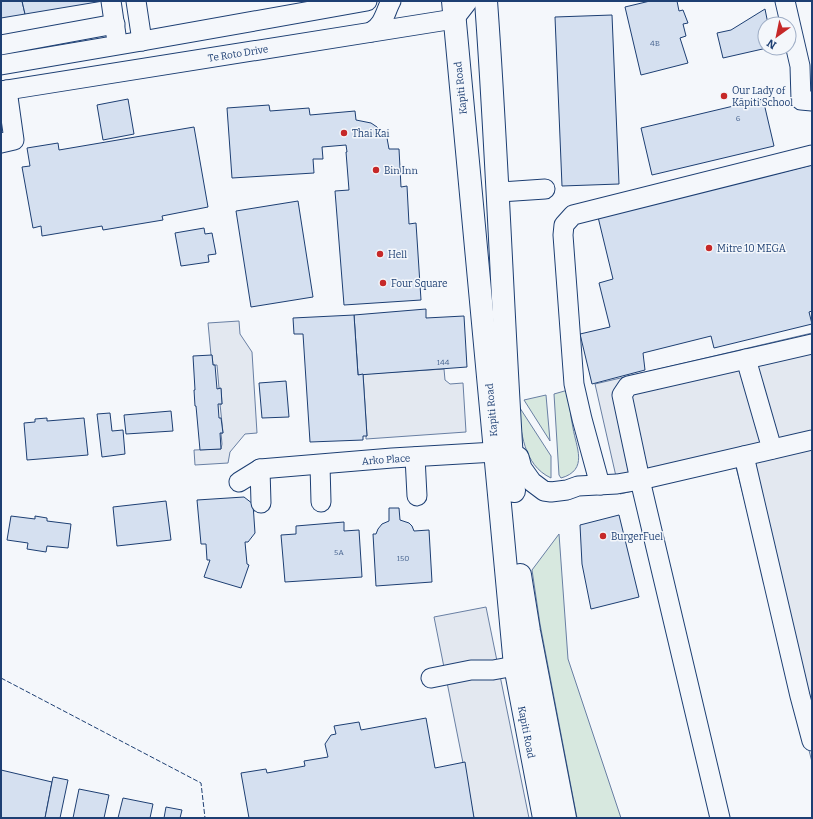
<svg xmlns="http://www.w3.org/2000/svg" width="813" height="819" font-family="Bitter,serif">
<rect width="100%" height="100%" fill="#f4f7fb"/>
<g fill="#d7e8df" stroke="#687fa3">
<path d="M 568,390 C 570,403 570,415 573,428 C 576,447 589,470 561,478 L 559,475 L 554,394 Z"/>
<polygon points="546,395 550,441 524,400"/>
<path d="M 518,405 L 551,456 L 551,478 C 523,465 521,431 518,405 Z"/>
<polygon points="559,534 568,659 621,818 577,818 540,624 532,570"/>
</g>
<g fill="#e3e8f0" stroke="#687fa3">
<polygon points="239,321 240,334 252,352 257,433 245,434 230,452 228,463 195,465 194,450 221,449 222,444 221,433 223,433 220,404 222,404 221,389 219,388 217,365 213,365 212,355 211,355 208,323"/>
<polygon points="812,333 812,762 736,467 620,494 595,384"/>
<polygon points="444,369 445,380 450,384 463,383 466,432 366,439 366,436 367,436 363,374"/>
<polygon points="486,607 529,818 474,818 434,617"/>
</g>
<g fill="#d5e0f0" stroke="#1d3f73">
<polygon points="1,1 22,1 25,14 1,18"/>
<polygon points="22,1 103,1 25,14"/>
<polygon points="650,1 677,1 679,11 683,10 688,23 683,24 686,36 680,38 688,63 641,75 625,7"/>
<polygon points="765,9 768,24 765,24 765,48 767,48 723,58 717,33 731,30"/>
<polygon points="612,15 619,184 562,186 555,17"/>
<polygon points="128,99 134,134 103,140 97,105"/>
<polygon points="763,99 774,146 652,175 641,128"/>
<polygon points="269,105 270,111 309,108 310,115 355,111 356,120 371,123 377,127 382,132 387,138 389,149 399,149 401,187 407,186 409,224 416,223 421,300 344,305 335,191 349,190 346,152 347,152 346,145 322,147 323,159 313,159 314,173 232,178 227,108"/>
<polygon points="194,127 208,207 162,216 163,220 103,230 102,226 42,236 41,226 33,228 22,167 30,166 27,148 58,143 59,150"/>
<polygon points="812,165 812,311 809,312 812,324 714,348 711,336 643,353 645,370 592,384 580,334 610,327 599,283 613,279 598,217"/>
<polygon points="298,201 313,297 251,307 236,211"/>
<polygon points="204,228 205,234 212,233 216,254 208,255 209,262 181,266 175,233"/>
<polygon points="426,309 426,318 464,316 467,367 358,375 354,315"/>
<polygon points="354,315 358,375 363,374 367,436 363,436 363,440 310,442 303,334 294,334 293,318"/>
<polygon points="212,355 213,365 215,365 217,389 221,388 222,404 218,404 219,418 221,418 223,433 220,433 221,449 200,450 196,406 195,406 194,390 195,390 193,356"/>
<polygon points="286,381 289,417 262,418 259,383"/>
<polygon points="171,411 173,431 126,434 124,415"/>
<polygon points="110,413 112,431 123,430 125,454 102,457 97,414"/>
<polygon points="47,418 47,421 84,418 88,455 27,460 24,423 35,422 35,419"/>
<polygon points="244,497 253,504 255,533 248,542 245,542 247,564 249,565 241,588 204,577 210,560 207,560 206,544 201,544 197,500"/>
<polygon points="166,501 171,540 117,546 113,507"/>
<polygon points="389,508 399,508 400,520 409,523 412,526 414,531 429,530 432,582 376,586 373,534 376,534 378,529 382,524 389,521"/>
<polygon points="619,515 639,597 591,609 582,564 580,525"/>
<polygon points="11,516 35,519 35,516 47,518 47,521 71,524 68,548 47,546 46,552 27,549 28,543 7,540"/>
<polygon points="344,522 344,531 359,530 362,577 285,582 281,535 296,534 296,526"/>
<polygon points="426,718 435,768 465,762 474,818 249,818 241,773 266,769 267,773 305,766 304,761 328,757 325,744 331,735 336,734 334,726 359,722 361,730"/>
<polygon points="1,770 52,782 45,818 1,818"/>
<polygon points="53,777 68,780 60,818 45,818"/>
<polygon points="79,789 109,795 104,818 73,818"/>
<polygon points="123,798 153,804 150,818 118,818"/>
<polygon points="166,807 182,810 180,818 164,818"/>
</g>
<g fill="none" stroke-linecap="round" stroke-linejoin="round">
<g stroke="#1d3f73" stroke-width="21">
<g id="minor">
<polyline points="111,1 116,35"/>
<polyline points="136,1 142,41"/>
<polyline points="785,1 800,66 801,100 812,101"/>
<path d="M 371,32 C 384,25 385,12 391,1"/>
<polyline points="1,45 115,24"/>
<polyline points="1,65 142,41 367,1"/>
<polyline points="1,91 454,19 468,1"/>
<polyline points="1,143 14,140 7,90"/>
<polyline points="499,192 545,189"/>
<polyline points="746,359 772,449"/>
<polyline points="744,456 800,696 812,741"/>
<polyline points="415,457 417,496"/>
<polyline points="320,465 321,502"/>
<polyline points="260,469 261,503"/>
<polyline points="239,482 260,469 392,458 495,452 511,452 519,457 522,468 532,482 544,491 551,492 567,490 578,486 617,484 640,480 812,440"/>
<polyline points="600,485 582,419 574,384 563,235 564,225 573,215 812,155"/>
<polyline points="431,678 471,670 493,670 515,666"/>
<polyline points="720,818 640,480 622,395 628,386 812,344"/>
</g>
</g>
<g stroke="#1d3f73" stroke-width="24">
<g id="major">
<polyline points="453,1 515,666 544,818"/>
<path d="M 486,1 C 498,164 503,328 514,491"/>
<polyline points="520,575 529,631 565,818"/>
</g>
</g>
<use href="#minor" stroke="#f4f7fb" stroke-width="19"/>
<use href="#major" stroke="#f4f7fb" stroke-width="22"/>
<polyline stroke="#1d3f73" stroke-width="1" stroke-dasharray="5 2" stroke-linecap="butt" points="1,678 201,783 205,818"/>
</g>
<g fill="#c62828" stroke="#f4f7fb" stroke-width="1.5">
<circle cx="724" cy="96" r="4"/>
<circle cx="344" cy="133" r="4"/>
<circle cx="376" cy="170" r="4"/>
<circle cx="709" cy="248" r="4"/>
<circle cx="380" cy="254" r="4"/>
<circle cx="383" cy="283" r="4"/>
<circle cx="603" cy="536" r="4"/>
</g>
<g text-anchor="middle" stroke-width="3" stroke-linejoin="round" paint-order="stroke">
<g font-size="8" fill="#4b6792">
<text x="655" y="46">4B</text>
<text x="738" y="121">6</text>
<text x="443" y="365">144</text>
<text x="339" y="555">5A</text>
<text x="403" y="561">150</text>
</g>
<g font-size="10" fill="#1d3f73" stroke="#f4f7fb">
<text transform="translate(238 53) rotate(-9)" y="4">Te Roto Drive</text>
<text transform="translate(460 88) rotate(-96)" y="4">Kapiti Road</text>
<text transform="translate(491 410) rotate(-95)" y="4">Kapiti Road</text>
<text transform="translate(386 459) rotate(-4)" y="4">Arko Place</text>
<text transform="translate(527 732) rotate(79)" y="4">Kapiti Road</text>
</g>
<g font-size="10" fill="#1d3f73" stroke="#f4f7fb" text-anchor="start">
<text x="732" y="94">Our Lady of<tspan x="732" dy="12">Kāpiti School</tspan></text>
<text x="352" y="137">Thai Kai</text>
<text x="384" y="174">Bin Inn</text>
<text x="717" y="252">Mitre 10 MEGA</text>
<text x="388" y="258">Hell</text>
<text x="391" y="287">Four Square</text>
<text x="611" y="540">BurgerFuel</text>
</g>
</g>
<rect width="813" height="819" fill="none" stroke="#1d3f73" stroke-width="4"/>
<g transform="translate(777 36) rotate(213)"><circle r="19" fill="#f4f7fb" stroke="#9eadc5"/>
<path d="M0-3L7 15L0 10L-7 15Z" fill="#c62828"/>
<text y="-6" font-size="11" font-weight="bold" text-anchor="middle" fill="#1d3f73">N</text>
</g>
</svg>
